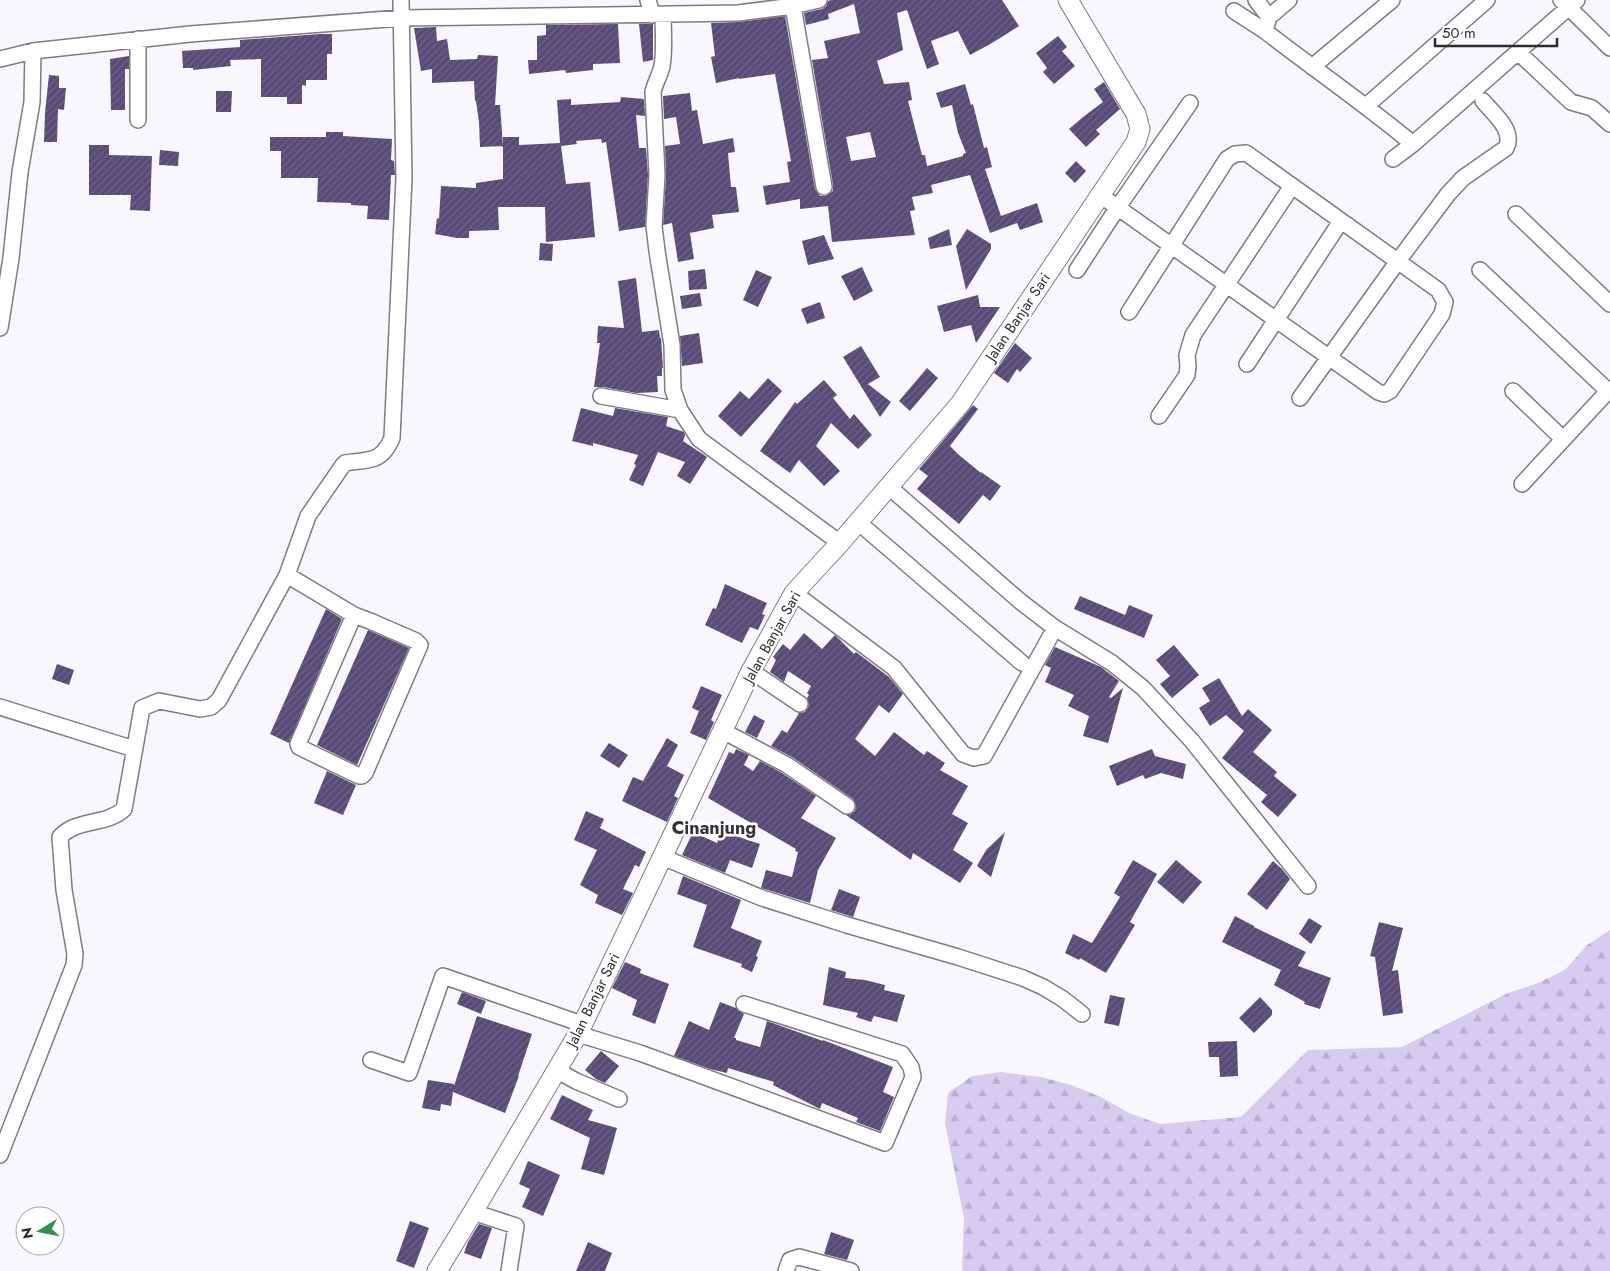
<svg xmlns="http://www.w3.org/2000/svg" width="1610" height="1271" viewBox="0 0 1610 1271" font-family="Jost,sans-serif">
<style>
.forest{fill:url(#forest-firs)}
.building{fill:url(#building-hatch);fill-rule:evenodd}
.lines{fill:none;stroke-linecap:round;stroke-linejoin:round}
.minor-casing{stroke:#7e7b84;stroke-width:18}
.tertiary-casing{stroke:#7e7b84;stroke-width:21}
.minor{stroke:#fff;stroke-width:15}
.tertiary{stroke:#fff;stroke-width:19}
.labels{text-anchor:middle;stroke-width:5;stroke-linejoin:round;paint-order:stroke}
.street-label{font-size:15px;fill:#2c2b2e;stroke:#fff}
.quarter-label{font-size:18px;font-weight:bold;fill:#35333a;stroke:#fff}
</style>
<defs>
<pattern id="forest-firs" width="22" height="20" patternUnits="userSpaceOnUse" patternTransform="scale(1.25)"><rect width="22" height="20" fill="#d6ccf2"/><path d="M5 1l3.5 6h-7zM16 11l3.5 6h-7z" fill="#b8afd0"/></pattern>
<pattern id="building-hatch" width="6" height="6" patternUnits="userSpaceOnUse" patternTransform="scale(1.25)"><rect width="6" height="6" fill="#594b77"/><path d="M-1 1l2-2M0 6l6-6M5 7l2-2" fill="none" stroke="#6e6286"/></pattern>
</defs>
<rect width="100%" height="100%" fill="#f9f7fe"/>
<path class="forest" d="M1610,930V1271H962L964,1219L945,1123L948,1093L972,1076L1001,1072L1041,1077L1071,1085L1101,1097L1129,1113L1160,1124L1241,1117L1308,1050L1402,1047L1508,993L1538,983L1565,970L1587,945Z"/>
<path class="building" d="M831,0H1002L1019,26L992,43L970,55L958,31L931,41L939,64L927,69L907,10L897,13L903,50L877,61L884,84L909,82L912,100L908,101L922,155H925L927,166L963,156V154L966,153L958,133L952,105L941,108L936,93L965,84L971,105L973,104L984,148L987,147L992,167L985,169L1001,216L1037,203L1043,222L1020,230L1017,223L990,233L970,175L931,185L933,193L912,197L915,210L910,211L915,235L832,242L828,206L800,209V199L766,205L763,186L790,182L787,162L791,161L775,74L739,79V78L716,83L711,57L715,56L711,23L739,22L785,16L815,189L820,196H826L833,191V185L812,60L828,58L824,41L860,33L854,4L828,14L829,19L806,25L804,13L822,9L826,6L828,1ZM870,132L876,157L851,161L846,137Z
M618,24L620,63L593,64V70L566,73L565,70L529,74L528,60H537V36L546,35V25Z
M639,24H653V60L643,62Z
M436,27L437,41L447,39L450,60L477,59L478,55L498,56L495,105H500L503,146L480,147L479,122L476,101H475L474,81L432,83V69L421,71L414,28Z
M320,34H332V54H327V80H306V86L302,85V104H287V97H261V59L230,60L231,66L193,70V68H183L182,51L240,47V40Z
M1058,36L1067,47L1062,51L1075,66L1054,84L1043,72L1047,68L1036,53Z
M129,56V69H125V110H111L110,59Z
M49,75L59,76V88H66L64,110L58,109L57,142H44L45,113Z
M1104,82L1120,109L1096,130L1100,134L1086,147L1069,129L1083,117L1103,102L1094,89Z
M216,91H232L231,112H216Z
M690,93L692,111L697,110L703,144L733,138L735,152L728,153L731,187H736L739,212L712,215L714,228L690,233L694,259L678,262L672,223L663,225L666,176L665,146L680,144L676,117L664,119L663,96Z
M621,97L644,99L645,116L636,115L639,148H646L648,175L645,227L619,231L606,142L602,143L601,139L576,141L577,144L561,146L566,184L590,182L595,237L546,242L545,207H498L499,230L469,231V238H457L435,234L437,218L439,219L441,186L476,188V183L503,179V137H519V145L560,143L557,100L571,99V105L620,102Z
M326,132H343V136L392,139L391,160L394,161L395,175H391L389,220L367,219L368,206L351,205V203L317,202L318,178H281V151H270V137H326Z
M89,145H109V155L152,156L150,211L130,210L131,195H89Z
M160,150L179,152L178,166L159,165Z
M1076,161L1086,171L1075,183L1065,173Z
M949,229L952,245L930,249L928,238Z
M967,229L991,244V249L966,290L956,246Z
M824,235L834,259L808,265L802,241Z
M540,243L553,244L552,261L539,260Z
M862,267L873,291L854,301L841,276Z
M705,269L707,289L689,290L688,271Z
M756,270L772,277L758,307L743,300Z
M636,278L642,332L659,330L660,338H661L663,368H662V376H657L658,392L636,393L603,387H594L600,343H597L598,326L624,328L618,281Z
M700,293L702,306L682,309L680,296Z
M978,295L980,307H1000L976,343L971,325L944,332L937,306Z
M820,302L825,318L807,324L801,309Z
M699,333L703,363L682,366L680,336Z
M1015,343L1032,358L1020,372L1017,369L1008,383L994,373Z
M861,346L880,377L868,384L891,402L880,417L843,357Z
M927,368L938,378L910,411L899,401Z
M768,378L782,391L741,437L718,416L740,391L749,399Z
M824,380L837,395L833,398L850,419L854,414L872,435L858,449L831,423L816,446L840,471L824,486L799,460L790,473L760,451L795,402L797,404Z
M973,405L978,409L950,446L959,455L981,473V472L1001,486L990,501L983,495L959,524L917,489L928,476L919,469Z
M581,408L613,416L615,408L668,417L666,426L684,432L685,435L683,441L707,457L690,484L677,476L685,462L658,452L643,486L629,480L636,465L634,464L638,455L593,443V446L572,441Z
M725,584L767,603L762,614L765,615L758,630L750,627L742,643L705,625L713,608L716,609Z
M1080,596L1125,615L1129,605L1153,615L1144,638L1074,609Z
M326,609L342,619L289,743L270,734Z
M368,630L409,648L357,765L317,745Z
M804,633L822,649L835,635L854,654L856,652L889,677L903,694L889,713L879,705L855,739L875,756L894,732L924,755L927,751L945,763L940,770L968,786L952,814L968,823L953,850L973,863L960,883L913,853L911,860L846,815L851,814L855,811L856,806L853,799L792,757L771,746L782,730L787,733L799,713L805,712L809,705L807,698L809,695L807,693L811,686L788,671L784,682L770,672L776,660L773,657L783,644L790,650Z
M1174,645L1199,675L1172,698L1160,684L1170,676L1156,660Z
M1055,647L1101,667L1119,681L1109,697L1111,698L1123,688L1108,743L1083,736L1089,716L1068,706L1074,695L1045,682L1051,668L1045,665Z
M57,664L74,670L69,685L52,679Z
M1219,678L1242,716L1248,709L1272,730L1253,752L1277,772L1274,776L1297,795L1278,817L1261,802L1267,795L1222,758L1244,731L1226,715L1210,726L1199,708L1210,701L1202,688Z
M701,686L722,695L711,720L714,722L706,740L690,733L699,711L692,708Z
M754,715L765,721L757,738L745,732Z
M667,738L678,745L667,766L684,775L674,796L678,798L667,822L622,801L633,777L643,781Z
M609,743L628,755L619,768L600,756Z
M736,749L749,755L744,765L753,771L760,761L782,773L816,796L801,818L836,838L818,870L810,903L761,888L766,870L792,877L798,852L795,851L796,849L708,798L729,752L734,754Z
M1152,749L1155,756L1186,764L1183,779L1161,773L1145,779L1143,775L1117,786L1109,766Z
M327,771L356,785L343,815L314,803Z
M586,811L604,819L600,828L646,852L639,867L635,865L623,889L633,893L622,915L595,903L598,895L580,885L597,850L574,840Z
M721,831L760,844L752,868L730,860L725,873L682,855L693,832L717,843Z
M1005,832L991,877L977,866L986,850Z
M1133,860L1157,874L1130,922L1135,925L1106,973L1080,958L1079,960L1065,953L1073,934L1092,943L1120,897L1114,893Z
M1176,860L1202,882L1183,904L1157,882Z
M1273,861L1282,869L1290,879L1267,910L1247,894Z
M683,876L741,900L731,928L762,941L756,956L758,957L752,972L741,967L742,964L693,947L707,905L677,894Z
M839,889L860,897L853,917L831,910Z
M1235,916L1254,926V927L1306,952L1298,966L1331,978L1320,1009L1304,1004L1305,1002L1274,985L1281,970L1222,942Z
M1309,918L1322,926L1311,944L1299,934Z
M1379,922L1403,928L1392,971L1398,970L1403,1013L1383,1016L1375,957L1370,956Z
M625,962L641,969L640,973L669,984L655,1024L632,1015L637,1000L612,988Z
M829,967L846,972L845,978L865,980L885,985L884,990L905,995L897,1022L874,1016L871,1022L856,1017L858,1013L823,1005Z
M462,992L486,1001L481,1014L457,1004Z
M1110,995L1125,998L1119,1026L1104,1023Z
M1260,997L1272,1010V1015L1254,1033L1239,1018Z
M720,1002L736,1008L744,1014L734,1038H736V1040L760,1047L767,1021L823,1041V1040L893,1067L883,1092L894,1097L880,1131L856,1122L858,1118L822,1103L820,1109L773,1085L774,1082L728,1068L727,1073L710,1069L674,1056L689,1021L709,1030Z
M477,1016L532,1034L518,1076H519L505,1113L453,1092L451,1106L441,1104L440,1111L422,1108L428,1080L454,1084V1086Z
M1237,1041L1238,1076L1220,1077L1219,1057H1209L1208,1042Z
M601,1051L619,1066L605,1083L596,1079L585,1070Z
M562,1095L593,1110L588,1120L617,1128L604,1175L581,1169L590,1138L550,1119Z
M528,1161L560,1175L543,1216L522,1207L530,1189L519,1184Z
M410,1221L429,1228L414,1268L396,1261Z
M479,1224L492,1228L481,1259L464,1253L468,1242Z
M831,1232L854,1240L847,1260L824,1254Z
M588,1242L612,1253L605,1271H576Z"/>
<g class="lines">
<defs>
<path id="minor" d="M648,0L652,15
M1256,0L1269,17L1265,31C1314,69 1365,104 1413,144L1577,0
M1561,0L1610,48
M793,6L824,187
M1234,11L1265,31
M663,15C663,31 665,49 662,66C660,75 655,83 653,92L657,175L654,226L657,251L672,345L673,390L680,410L699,439L840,543
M1269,17L1289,0
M1518,52L1571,102L1592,108L1610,124
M0,59L33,51L190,34L401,18L738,13L793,6L819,0
M1312,67L1392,0
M1366,106L1487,0
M138,120V39
M1393,159L1413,144
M1100,195C1193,261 1285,326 1378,392L1384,394L1390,391L1442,314L1445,302L1438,290L1246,153L1235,154L1227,159L1129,312
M1516,214L1610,304
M1077,270L1118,207L1190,103
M1480,270L1608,391
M0,328L11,258L20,172L32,102L33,51
M1247,364L1341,221
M1513,391L1563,439
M601,396L680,410
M1300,398L1398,261L1448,194L1463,178L1506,148C1515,131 1494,114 1483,101
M1159,416L1187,375L1188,366L1187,355L1193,335L1292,186
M1522,484L1610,389
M888,486L1021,602L1055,628L1112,663L1143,688L1192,741L1308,886
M858,522L1022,663
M287,575L308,516L343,465L345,463C368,459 381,464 392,438L404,178L401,0
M794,593L894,668L963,754L974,758L984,756L1055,628
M751,671L800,704
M0,707L134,749
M723,731L787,765L847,806
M662,857L762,898L847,925L958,957L1023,978L1043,987L1063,999L1082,1014
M578,1034L640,1053L885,1143L913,1077L911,1067L902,1054L744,1004
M371,1060L409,1073L443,976L582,1024
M556,1070L576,1081L619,1099
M0,1155L74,965L75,954L64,890L60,837C77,818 106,826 124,809L142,708L159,701L200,709L211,707L219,700L287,575L354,615L370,621L416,641L420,645L365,773L362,776H359L299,747L298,744L354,615
M473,1212L516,1226L509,1271
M786,1271L790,1260L799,1257L851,1271"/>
<path id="tertiary" d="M437,1271L473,1212L578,1034L751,671L794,593L840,543L960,404L1136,142L1140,129L1136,114L1068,0"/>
</defs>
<use href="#minor" class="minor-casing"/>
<use href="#tertiary" class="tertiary-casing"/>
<use href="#minor" class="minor"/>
<use href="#tertiary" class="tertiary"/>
</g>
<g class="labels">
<g class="street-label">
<text transform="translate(1018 317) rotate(-56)" y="5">Jalan Banjar Sari</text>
<text transform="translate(772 637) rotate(-61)" y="5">Jalan Banjar Sari</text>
<text transform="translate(593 1000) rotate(-64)" y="5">Jalan Banjar Sari</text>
</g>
<g class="quarter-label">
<text x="714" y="834">Cinanjung</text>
</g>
</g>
<g transform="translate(40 1231) rotate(260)"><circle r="24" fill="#ffffff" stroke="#abaaab"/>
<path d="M0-4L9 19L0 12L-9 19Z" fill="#309348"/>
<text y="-8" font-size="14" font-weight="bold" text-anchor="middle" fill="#2c2b2e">N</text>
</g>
<path d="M1435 38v8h122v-8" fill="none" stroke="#2c2b2e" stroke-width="2.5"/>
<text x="1442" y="38" font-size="15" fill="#2c2b2e" stroke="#ffffff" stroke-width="4" paint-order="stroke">50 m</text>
</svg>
